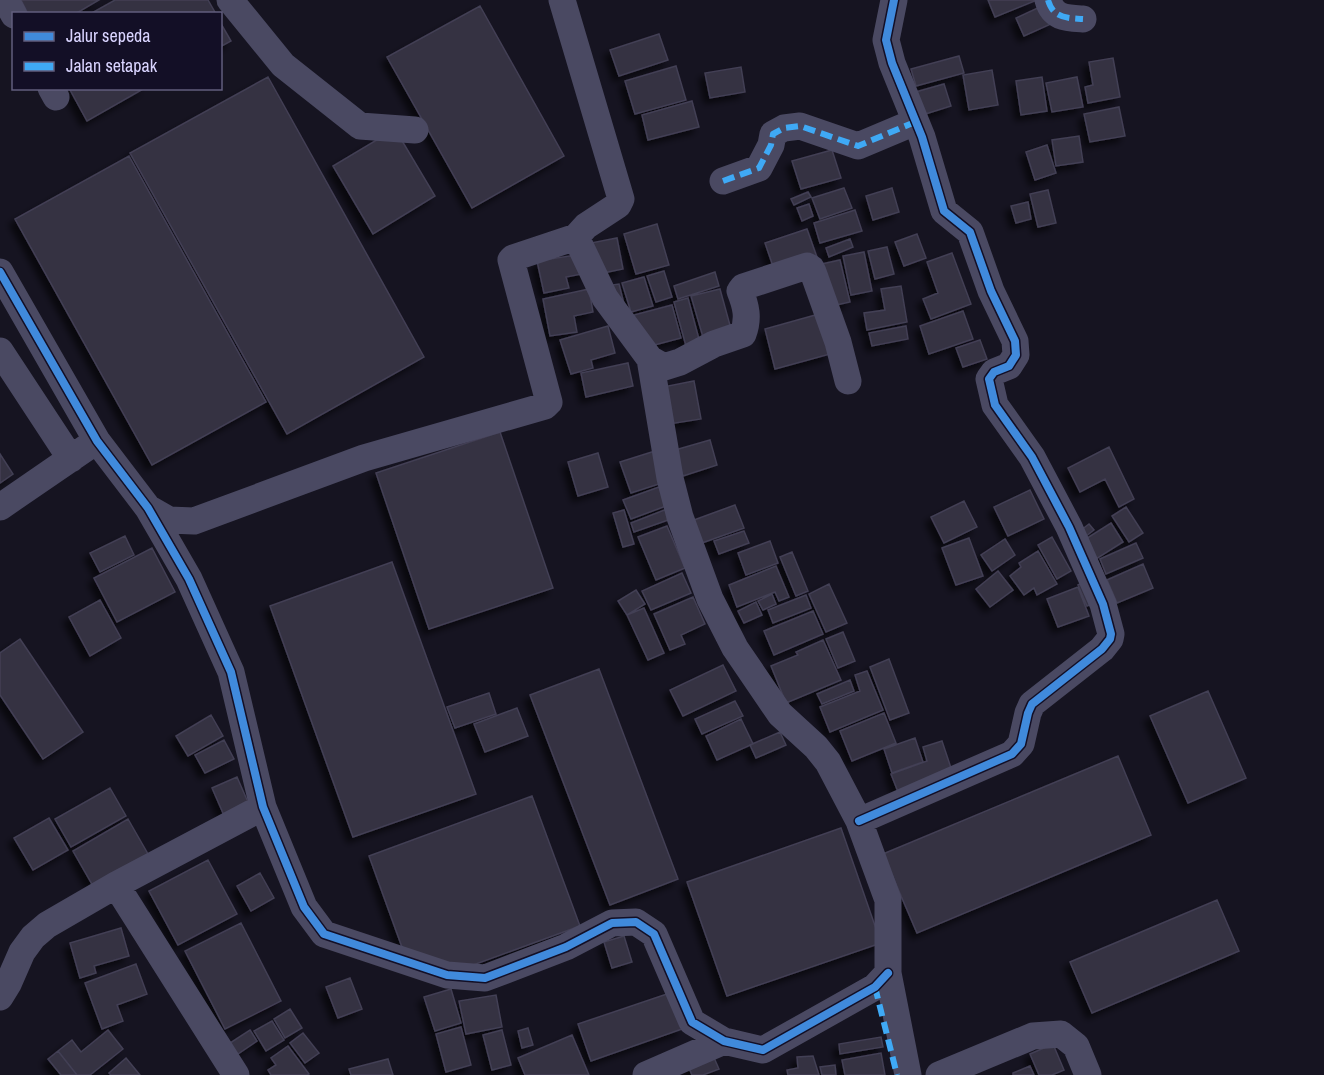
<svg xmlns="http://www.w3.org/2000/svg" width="1324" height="1075" viewBox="0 0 1324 1075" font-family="'Archivo Narrow',sans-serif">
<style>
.building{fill:#343243;stroke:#433f54;stroke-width:1.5;filter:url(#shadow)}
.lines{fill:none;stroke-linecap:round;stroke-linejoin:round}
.minor{stroke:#4a4962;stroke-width:27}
.quiet{stroke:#3fa9f5;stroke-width:6;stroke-dasharray:12 6;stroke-linecap:butt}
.cycleway-casing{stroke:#130f26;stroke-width:11}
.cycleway{stroke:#408adc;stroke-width:8}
</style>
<defs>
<filter id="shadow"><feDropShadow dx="-5.5" dy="5.5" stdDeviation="3" flood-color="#0009"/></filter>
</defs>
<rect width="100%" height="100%" fill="#161421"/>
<path class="building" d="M21,0H99L75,14H28Z
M115,0H208L216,14H90Z
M988,0H1037L995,17Z
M480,6L564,156L472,208L387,57Z
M1042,6L1051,24L1024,36L1016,18Z
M220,22L231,41L220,47Z
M659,34L668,60L619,76L610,50Z
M959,56L964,73L916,86L911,69Z
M1113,58L1120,97L1088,103L1085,87L1093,85L1089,62Z
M676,66L686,100L635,114L625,81Z
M741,67L745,92L710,98L705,73Z
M992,70L998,105L969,110L963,75Z
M268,77L424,357L287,434L130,153Z
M1042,77L1047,111L1021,115L1016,81Z
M1077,77L1083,107L1052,112L1046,83Z
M944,84L951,106L919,116L912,93Z
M69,88H145L87,121Z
M692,101L699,127L648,140L642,115Z
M1119,107L1125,136L1090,142L1084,114Z
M395,129L435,196L373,234L333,166Z
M1079,136L1083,162L1056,166L1052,140Z
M1047,145L1056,173L1035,180L1026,152Z
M832,150L841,178L801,189L792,161Z
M129,156L266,402L152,465L15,219Z
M844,188L852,208L820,219L812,198Z
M892,188L899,212L873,220L866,196Z
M1048,190L1056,223L1038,227L1030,194Z
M808,192L811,197L794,205L791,199Z
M1028,202L1031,219L1016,223L1011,206Z
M809,204L813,216L802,221L797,208Z
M855,210L862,231L820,243L814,223Z
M657,224L669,265L636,274L624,234Z
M807,229L818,260L776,275L765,243Z
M917,234L926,258L904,266L895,242Z
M617,238L623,269L598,274L591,243Z
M850,239L853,247L829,257L826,248Z
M887,247L894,274L875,279L868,251Z
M864,252L872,291L851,295L843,256Z
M952,253L971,304L931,319L923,299L938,293L927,262Z
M582,254L587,273L566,277L569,288L544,293L537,261Z
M840,260L850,302L827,307L817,265Z
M664,271L672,297L656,302L647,276Z
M715,272L719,286L678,299L674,286Z
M644,277L653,306L631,312L622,283Z
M619,284L626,312L612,285Z
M901,286L907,322L867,330L864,313L885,310L881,289Z
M589,289L593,312L574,316L577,332L550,336L543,299Z
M720,289L731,329L703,337L691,296Z
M688,298L700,343L686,346L674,302Z
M672,305L681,338L643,348L634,315Z
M963,311L973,339L929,354L920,326Z
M819,314L830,354L775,369L765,329Z
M608,326L615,353L591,360L593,368L571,374L560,340Z
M906,326L908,339L872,346L869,333Z
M980,340L987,359L963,367L956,348Z
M628,363L633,386L586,397L581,373Z
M694,381L701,419L669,424L663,387Z
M500,432L553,588L429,629L376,473Z
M710,440L717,465L683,476L675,450Z
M1109,447L1134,499L1119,507L1105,479L1080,492L1068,468Z
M655,451L665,482L631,493L620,462Z
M598,453L608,487L578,496L568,462Z
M0,454L13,474L0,483Z
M659,487L666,506L631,519L623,500Z
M1030,490L1044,519L1008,536L994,507Z
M964,501L977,527L944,543L931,517Z
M735,505L744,528L702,543L694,520Z
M1126,507L1143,533L1129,542L1112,516Z
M667,509L671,519L634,532L631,523Z
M624,510L634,544L623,547L613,513Z
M1111,523L1123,542L1096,559L1084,540Z
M1089,524L1094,530L1081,540L1076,534Z
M667,526L685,568L656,580L638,537Z
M744,531L749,543L719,554L714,541Z
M125,536L134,555L100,572L90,553Z
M1052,537L1071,571L1057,579L1038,545Z
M969,538L983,576L956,585L942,548Z
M1005,539L1015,555L992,571L981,555Z
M770,541L778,563L746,575L738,553Z
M1136,543L1143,558L1106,574L1100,559Z
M152,548L175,592L117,622L94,578Z
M1038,551L1057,584L1037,595L1034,588L1024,595L1010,576L1021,567L1019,563Z
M792,552L808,591L796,596L780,557Z
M392,562L476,794L353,837L270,606Z
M1143,564L1153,588L1117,603L1107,580Z
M776,566L789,597L779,601L775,592L737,607L729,585Z
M998,571L1013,590L990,607L976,589Z
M682,573L691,593L651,610L642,591Z
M1087,581L1096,602L1087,606L1078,585Z
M829,584L847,623L826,632L809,594Z
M1078,587L1089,616L1058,627L1047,599Z
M636,590L645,604L627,615L618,601Z
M772,594L776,604L763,610L758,601Z
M806,595L811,608L773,623L768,610Z
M693,597L705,624L681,635L685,644L670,650L654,614Z
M100,600L121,638L90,656L69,617Z
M756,602L762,615L744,623L738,611Z
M644,608L664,653L648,660L627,615Z
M813,611L823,634L774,655L764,631Z
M843,632L855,661L838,668L826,639Z
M20,639L83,732L43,759L0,695V653Z
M823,640L841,680L786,703L771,666L798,655L796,652Z
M889,659L909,713L890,720L870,667Z
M723,665L736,691L683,716L670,690Z
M599,669L678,879L610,905L530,695Z
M867,671L883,710L830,732L820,707L860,691L855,675Z
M850,680L854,691L822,704L817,694Z
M1208,691L1246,778L1188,803L1150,716Z
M489,693L496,714L455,728L447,707Z
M735,701L743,716L702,734L695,719Z
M517,708L528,736L485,752L474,724Z
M884,713L896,743L852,761L840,731Z
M211,715L223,736L188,756L176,736Z
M741,719L753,744L717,760L706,736Z
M780,732L786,745L756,758L750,745Z
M915,738L923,762L892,773L884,749Z
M224,740L234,759L205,773L195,755Z
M942,741L954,777L900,797L891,774L927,761L923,747Z
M1118,756L1151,835L917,933L883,854Z
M237,777L251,809L226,820L212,788Z
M110,788L126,816L71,847L55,819Z
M532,796L580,926L454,972L407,961L369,856Z
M49,818L68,850L33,870L14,838Z
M128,819L148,854L93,886L73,851Z
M841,828L881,943L727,996L687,882Z
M208,860L237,914L178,945L149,891Z
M260,873L274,898L251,911L237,886Z
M1217,900L1239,951L1092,1013L1070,962Z
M241,923L281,1001L225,1029L185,951Z
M121,928L129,956L94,966L96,973L80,978L70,943Z
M624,936L632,962L612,968L604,942Z
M136,964L147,994L117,1005L123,1021L102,1029L85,983Z
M350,978L362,1009L338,1018L326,987Z
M451,989L461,1023L435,1031L424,997Z
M670,993L682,1029L591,1061L578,1024Z
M496,995L502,1027L466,1034L459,1001Z
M290,1009L302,1028L285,1038L274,1019Z
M272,1021L284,1040L266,1051L254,1031Z
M461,1027L471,1065L446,1072L436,1034Z
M528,1028L533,1045L522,1048L518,1031Z
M108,1030L123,1049L90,1075H77L58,1051L72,1040L81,1052Z
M250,1030L257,1041L235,1056L227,1045Z
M502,1030L511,1065L492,1070L483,1035Z
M303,1033L319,1053L305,1063L290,1043Z
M572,1035L589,1075H525L518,1058Z
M881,1037L883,1047L840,1054L839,1044Z
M1053,1044L1064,1070L1052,1075H1039L1030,1054Z
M288,1046L309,1074L307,1075H271L268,1070L276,1065L271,1058Z
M58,1051L77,1075H61L48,1059Z
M711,1051L719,1069L703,1075H692L686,1061Z
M881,1053L885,1075H845L842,1060Z
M813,1056L819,1075H788L787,1070L798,1068L797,1057Z
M126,1058L140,1075H111L109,1073Z
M388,1059L393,1075H351L349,1069Z
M835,1065L836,1075H822L820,1067Z
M1030,1066L1034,1075H1013V1073Z"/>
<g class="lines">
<path class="minor" d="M6,0L14,15
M230,0L283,65L360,126L415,130
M562,0L621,199L618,205L586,226L576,237L605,298L650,359L664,367L680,362L714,344L743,334C749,318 746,306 740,291L743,287L807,266L811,268L813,272L838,342L848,381
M1048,0C1053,18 1066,18 1083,19
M51,88L56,97
M723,181L759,168L771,145L773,134L784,128L800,126L858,146L915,122
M0,272L97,441L148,508L189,579L231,672L263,807L304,907L324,934L447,975L485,978L566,947L612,923L636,922L654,934L692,1022L724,1041L763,1050L875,987L888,973
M0,351L71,459
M650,359L670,478L680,517L710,599L735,648L780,714L816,747L828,762L859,821L888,900V973L908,1075
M0,507L86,448
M148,508L169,520L194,521L364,458L545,406L549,402L511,260L513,258L576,237
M859,821L1012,754L1021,744L1028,713L1032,704L1102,649L1110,639L1111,634L1103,604L1069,527L1032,457L995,405L989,379L994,372L1009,366L1016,355L1015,341L991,291L970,232L944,211L922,137L892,63L886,40L894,0
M116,885L236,1075
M0,997L8,984L22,952L33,937L47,925L116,885L263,807
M646,1075L724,1041
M939,1075L1033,1036L1061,1034L1076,1046L1088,1075"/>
<path class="quiet" d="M1048,0C1053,18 1066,18 1083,19
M723,181L759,168L771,145L773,134L784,128L800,126L858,146L915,122
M875,987L897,1075"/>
<defs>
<path id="cycleway" d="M0,272L97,441L148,508L189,579L231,672L263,807L304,907L324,934L447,975L485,978L566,947L612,923L636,922L654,934L692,1022L724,1041L763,1050L875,987L888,973
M859,821L1012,754L1021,744L1028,713L1032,704L1102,649L1110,639L1111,634L1103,604L1069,527L1032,457L995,405L989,379L994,372L1009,366L1016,355L1015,341L991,291L970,232L944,211L922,137L892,63L886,40L894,0"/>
</defs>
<use href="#cycleway" class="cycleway-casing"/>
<use href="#cycleway" class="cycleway"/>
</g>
<rect x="12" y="12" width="210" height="78" fill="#130f26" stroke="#625e7d" stroke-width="1.5"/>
<rect x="24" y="32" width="30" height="9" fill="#408adc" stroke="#625e7d" stroke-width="1.5"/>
<text x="66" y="42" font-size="18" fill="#d9d4ff">Jalur sepeda</text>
<rect x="24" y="62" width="30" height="9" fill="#3fa9f5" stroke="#625e7d" stroke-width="1.5"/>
<text x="66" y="72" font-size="18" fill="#d9d4ff">Jalan setapak</text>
</svg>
